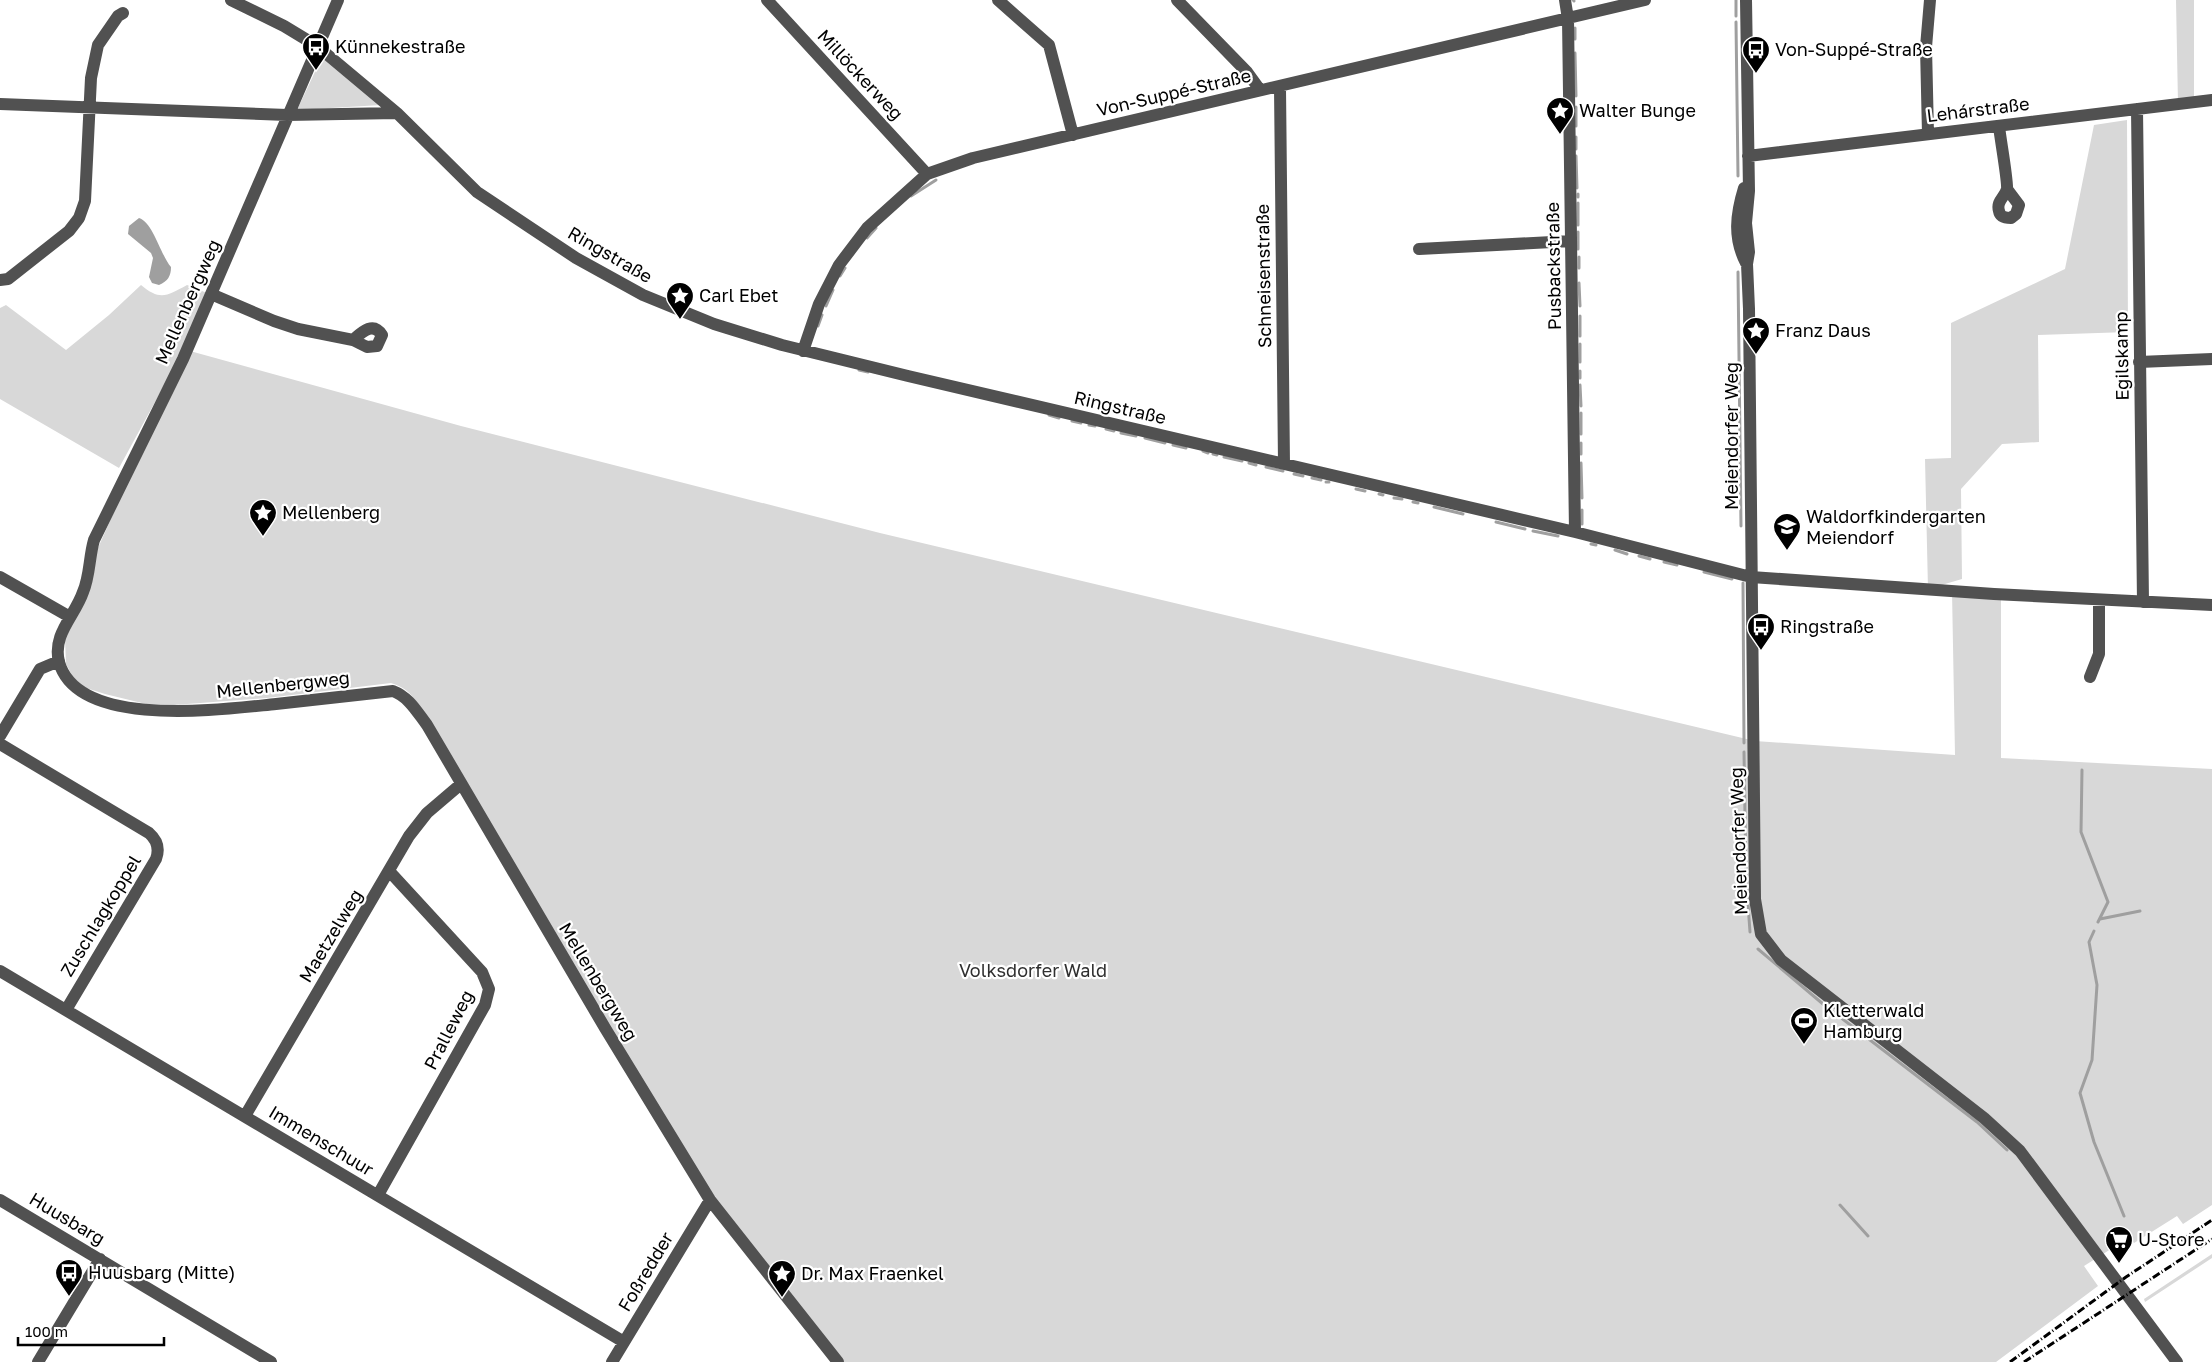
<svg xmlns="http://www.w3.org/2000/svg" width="2212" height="1362" viewBox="0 0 2212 1362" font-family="'Golos Text',sans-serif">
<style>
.green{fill:#d8d8d8}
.water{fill:#9f9f9f}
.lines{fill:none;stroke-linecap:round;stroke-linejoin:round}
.stream{stroke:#9f9f9f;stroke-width:3}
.minor{stroke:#515151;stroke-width:12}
.rail{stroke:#000;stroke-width:3;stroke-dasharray:8 2.5 1 2.5;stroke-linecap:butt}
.labels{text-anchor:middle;stroke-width:4.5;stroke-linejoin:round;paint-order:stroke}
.poi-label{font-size:18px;fill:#000;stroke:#fff;text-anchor:start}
.street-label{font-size:18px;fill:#000;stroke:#fff}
.park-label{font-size:18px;fill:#2f2f2f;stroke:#fff}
</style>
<rect width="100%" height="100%" fill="#fff"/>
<path class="green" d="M2176,0H2194V103L2178,104Z
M322,57L381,105L297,110Z
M2127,120L2128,332L2038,335L2039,442L2002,444L1961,489L1962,579L1928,589L1925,459L1951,458V323L2065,269L2094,125Z
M141,285C160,301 167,296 187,285L207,293L186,345L119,468L0,399V308L6,305L66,350L109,315Z
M190,351L461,426L880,533L1755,741L1955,755L1952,591L2001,594V758L2212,769V1205L2183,1224L2177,1216L2134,1243L2130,1237L2084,1266L2098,1286L1996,1362H844L710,1194L429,722C418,704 412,689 391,683L267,698L174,705L146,704L105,694L83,687L73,677L66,664L65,639L93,559L148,436Z
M2212,1254V1258L2145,1302L2144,1299Z"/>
<path class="water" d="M139,218C153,222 161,256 171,267C171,276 168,281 159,285L152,283L149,277L153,258L151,253L128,234L129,226Z"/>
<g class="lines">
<path class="stream" d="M1573,0L1574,1
M1736,0V16
M1736,22L1738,176
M1575,28V39
M1575,53L1576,96
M1576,107V126
M1576,149V137
M1576,156L1577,188
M1578,194V197
M911,196L936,180
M1578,203V225
M1578,232V249
M867,238L876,228
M1579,257V268
M1738,272L1741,526
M840,276L845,268
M1579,283L1580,306
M826,306L833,290
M818,326L822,315
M1580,336V316
M1580,344V362
M859,370L868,372
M1580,371V378
M1580,385L1581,406
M1581,413V434
M1049,415L1059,418
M1072,421L1081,423
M1089,425L1095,426
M1106,429L1114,431
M1121,433L1136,436
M1145,438L1165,443
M1581,443V454
M1173,445L1186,448
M1203,451L1208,453
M1213,454L1217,455
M1224,457L1242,461
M1249,463L1256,465
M1581,463L1582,498
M1266,467L1283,471
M1294,474L1303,476
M1312,478L1321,480
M1326,482H1329
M1356,489L1365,491
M1379,494L1383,495
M1394,498L1402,499
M1413,502L1418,503
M1434,507L1463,514
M1496,522L1525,529
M1582,524V510
M1533,531L1558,536
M1591,544L1596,545
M1615,550L1627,554
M1639,556L1650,559
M1664,562L1677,565
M1704,572L1732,579
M1743,583L1744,743
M1744,752L1746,876L1750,932
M2082,770L2081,832L2108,902L2098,922
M2100,919L2140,911
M2094,931L2089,942L2097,985L2092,1060L2080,1093L2094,1142L2124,1216
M1758,949L1823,1004L1977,1122L2007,1150
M1840,1205L1868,1236"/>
<path class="minor" d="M231,0L284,26L317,46L397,113L477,192L576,258L643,295L714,324L782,345L908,376L1575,532L1751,577L1994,594L2212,605
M338,0L183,359L94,540C89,557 90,576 83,592C75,616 52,634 59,662C78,730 224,709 276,704C315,700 354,695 393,691C409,697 417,712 427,725L605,1028L710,1200L838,1362
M767,0L927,174
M998,0L1049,45L1073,135
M1177,0L1247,72L1260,90
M1565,0L1568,19L1575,532
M1746,0L1749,191L1746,223L1749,252L1747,264L1749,309L1755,899L1761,934L1781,960L1984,1118L2020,1151L2177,1362
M1280,88L1284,464
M0,104L287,115L397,113
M2137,109L2143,602
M1999,126C2000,137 2008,181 2007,189C2005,197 1996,201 1999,211C2000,217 2005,218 2011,218L2016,214L2019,205L2007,189
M1928,134L1926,47L1930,0
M1748,156L2212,100
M1744,188C1736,214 1733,238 1746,263
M1419,249L1571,241
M0,280L8,279L69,231L79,218L85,201L91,78L98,45L118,16L123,13
M211,294L274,321L298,329L353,340L367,347L377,346L382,335C373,321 362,332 353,340
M803,351L819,304L839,265L867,228L927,174L973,158L1645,0
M2139,362L2212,359
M0,577L70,617
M2090,677L2099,654V600
M0,736L40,669L59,661
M0,744L149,833C157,840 160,848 156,859L66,1010
M0,971L624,1342
M245,1116L409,836L427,813L461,784
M378,1195L485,1005L489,989L482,972L390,872
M0,1200L271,1362
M38,1362L100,1259
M612,1362L710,1200"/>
<path class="rail" d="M2010,1362L2126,1277L2212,1220
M2024,1362L2212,1239"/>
</g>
<defs>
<symbol id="bus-pin" viewBox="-11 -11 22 30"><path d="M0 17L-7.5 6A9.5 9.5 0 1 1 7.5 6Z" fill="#000" stroke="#fff"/><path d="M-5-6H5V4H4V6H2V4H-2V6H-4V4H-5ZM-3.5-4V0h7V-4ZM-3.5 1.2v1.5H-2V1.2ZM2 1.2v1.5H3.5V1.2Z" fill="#fff"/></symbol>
<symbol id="sight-pin" viewBox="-11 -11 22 30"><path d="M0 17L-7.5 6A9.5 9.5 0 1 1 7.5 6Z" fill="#000" stroke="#fff"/><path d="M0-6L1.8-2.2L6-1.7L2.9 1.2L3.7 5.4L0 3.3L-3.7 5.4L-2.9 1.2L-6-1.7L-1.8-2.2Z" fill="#fff"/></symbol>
<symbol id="school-pin" viewBox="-11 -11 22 30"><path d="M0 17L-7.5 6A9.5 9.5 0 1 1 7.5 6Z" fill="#000" stroke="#fff"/><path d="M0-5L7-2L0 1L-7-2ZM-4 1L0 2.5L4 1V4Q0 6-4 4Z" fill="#fff"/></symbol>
<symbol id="stadium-pin" viewBox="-11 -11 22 30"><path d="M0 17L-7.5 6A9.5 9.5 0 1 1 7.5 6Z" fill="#000" stroke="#fff"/><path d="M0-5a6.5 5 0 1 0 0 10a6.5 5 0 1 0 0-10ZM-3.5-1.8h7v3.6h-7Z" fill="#fff"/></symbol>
<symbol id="supermarket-pin" viewBox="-11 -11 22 30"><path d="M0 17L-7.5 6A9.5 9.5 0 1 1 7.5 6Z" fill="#000" stroke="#fff"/><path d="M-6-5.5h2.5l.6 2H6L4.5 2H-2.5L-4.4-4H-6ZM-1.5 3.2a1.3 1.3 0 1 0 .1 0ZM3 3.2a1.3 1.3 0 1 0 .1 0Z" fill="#fff"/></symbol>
</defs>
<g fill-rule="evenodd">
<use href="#bus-pin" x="300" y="31" width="32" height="43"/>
<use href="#bus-pin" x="1740" y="34" width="32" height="43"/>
<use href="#sight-pin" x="1544" y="95" width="32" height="43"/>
<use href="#sight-pin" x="664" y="280" width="32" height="43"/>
<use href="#sight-pin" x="1740" y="315" width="32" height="43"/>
<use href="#sight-pin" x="247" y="497" width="32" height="43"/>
<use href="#school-pin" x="1771" y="511" width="32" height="43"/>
<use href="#bus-pin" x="1745" y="611" width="32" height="43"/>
<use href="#stadium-pin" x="1788" y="1005" width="32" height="43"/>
<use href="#supermarket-pin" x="2103" y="1224" width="32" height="43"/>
<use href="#bus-pin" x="53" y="1257" width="32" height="43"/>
<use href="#sight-pin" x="766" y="1258" width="32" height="43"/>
</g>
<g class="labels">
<g class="poi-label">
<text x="335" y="53">Künnekestraße</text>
<text x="1775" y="56">Von-Suppé-Straße</text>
<text x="1579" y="117">Walter Bunge</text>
<text x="699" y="302">Carl Ebet</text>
<text x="1775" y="337">Franz Daus</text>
<text x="282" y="519">Mellenberg</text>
<text x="1806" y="523">Waldorfkindergarten<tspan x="1806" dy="21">Meiendorf</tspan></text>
<text x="1780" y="633">Ringstraße</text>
<text x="1823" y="1017">Kletterwald<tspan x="1823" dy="21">Hamburg</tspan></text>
<text x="2138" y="1246">U-Store</text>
<text x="88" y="1279">Huusbarg (Mitte)</text>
<text x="801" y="1280">Dr. Max Fraenkel</text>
</g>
<g class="street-label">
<text transform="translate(860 75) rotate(47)" y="6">Millöckerweg</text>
<text transform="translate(1174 93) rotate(-13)" y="6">Von-Suppé-Straße</text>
<text transform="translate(1978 110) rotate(-7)" y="6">Lehárstraße</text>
<text transform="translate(610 255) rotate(30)" y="6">Ringstraße</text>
<text transform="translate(1554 266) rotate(-91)" y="6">Pusbackstraße</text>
<text transform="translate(1264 276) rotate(-91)" y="6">Schneisenstraße</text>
<text transform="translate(188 302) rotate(-66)" y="6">Mellenbergweg</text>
<text transform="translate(2122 356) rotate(-91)" y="6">Egilskamp</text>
<text transform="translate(1120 408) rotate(13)" y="6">Ringstraße</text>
<text transform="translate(1732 436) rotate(-90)" y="6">Meiendorfer Weg</text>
<text transform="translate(283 685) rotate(-6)" y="6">Mellenbergweg</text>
<text transform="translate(1739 841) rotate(-92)" y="6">Meiendorfer Weg</text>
<text transform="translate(101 916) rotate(-59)" y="6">Zuschlagkoppel</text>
<text transform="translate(331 936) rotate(-59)" y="6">Maetzelweg</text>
<text transform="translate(598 982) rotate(59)" y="6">Mellenbergweg</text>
<text transform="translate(449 1030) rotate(-63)" y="6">Pralleweg</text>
<text transform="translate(321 1141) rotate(31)" y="6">Immenschuur</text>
<text transform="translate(67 1219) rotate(31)" y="6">Huusbarg</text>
<text transform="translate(646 1272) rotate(-59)" y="6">Foßredder</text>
</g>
<g class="park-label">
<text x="1033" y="977">Volksdorfer Wald</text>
</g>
</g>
<path d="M18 1337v8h146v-8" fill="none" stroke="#000000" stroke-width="2.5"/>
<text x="25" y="1337" font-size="15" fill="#000000" stroke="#ffffff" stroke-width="4" paint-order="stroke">100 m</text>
</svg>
